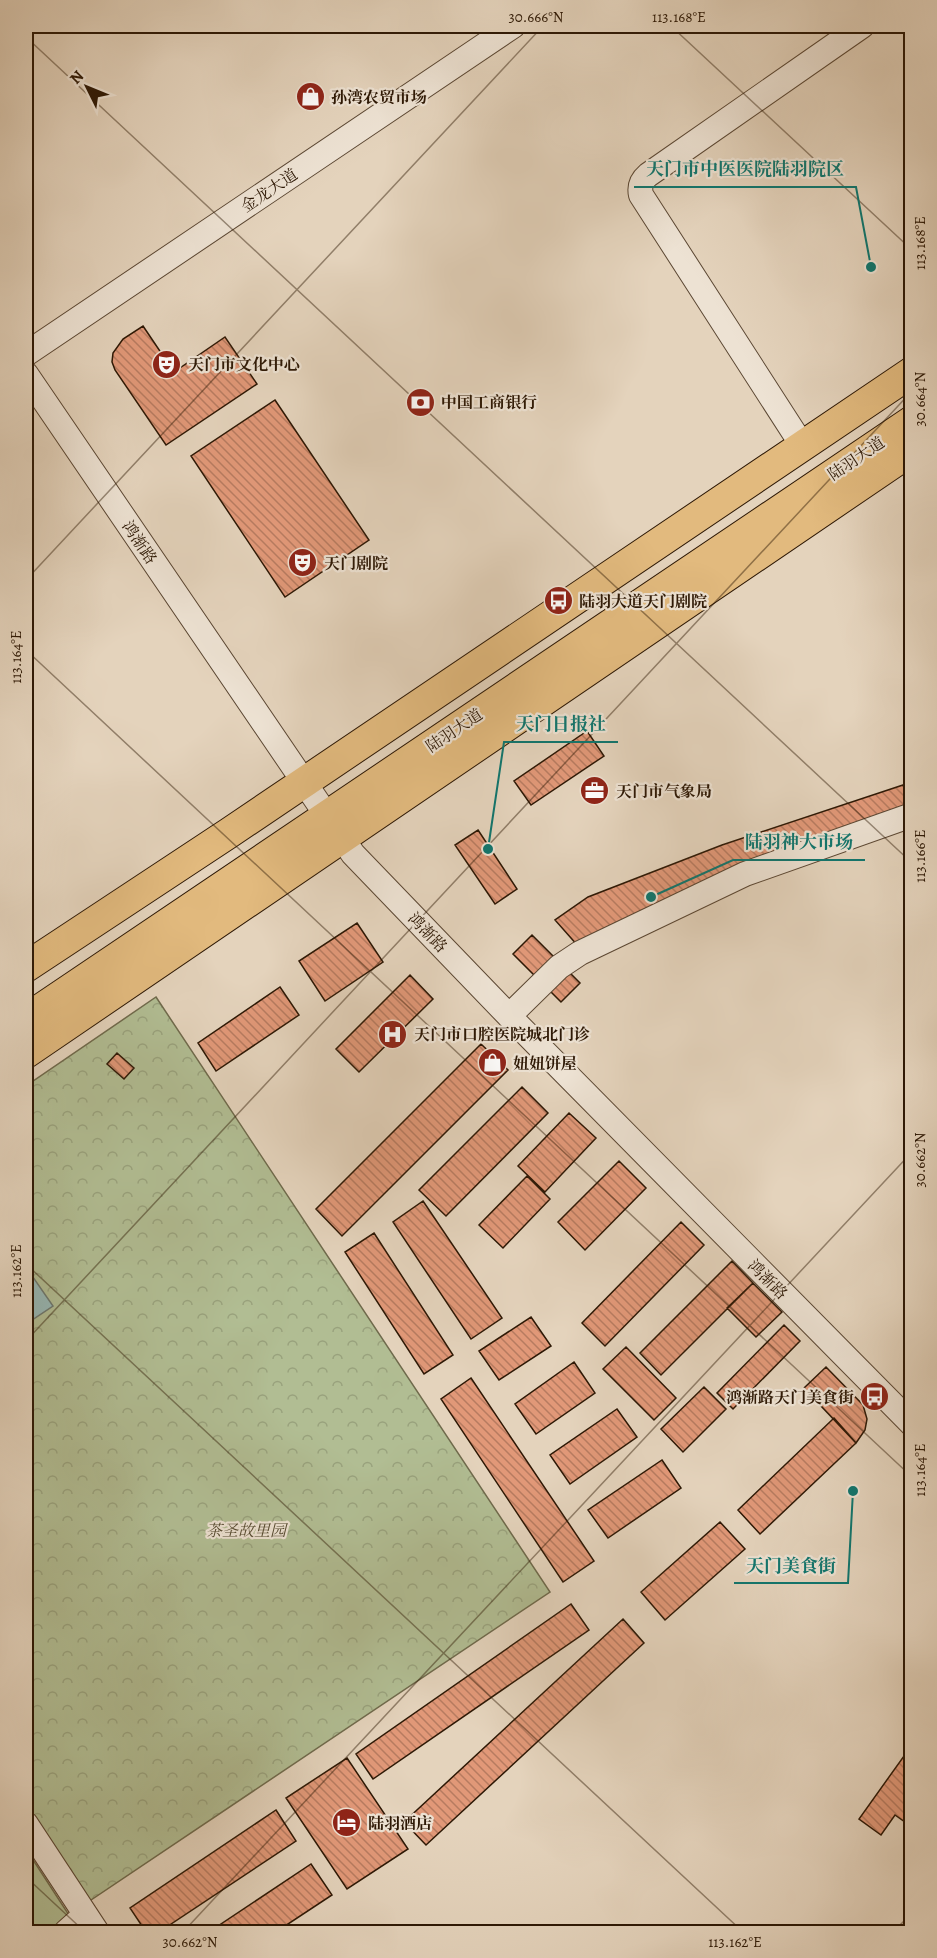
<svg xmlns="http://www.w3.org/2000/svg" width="937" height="1958" viewBox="0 0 937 1958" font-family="Alegreya,'Noto Serif SC',serif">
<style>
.park{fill:url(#park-crowns);stroke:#6f6a4c;stroke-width:1.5}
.pitch{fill:#b1bd93;stroke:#6f6a4c;stroke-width:1.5}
.water{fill:#96b7b5;stroke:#6c776f;stroke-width:1.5}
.building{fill:url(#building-back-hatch);stroke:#2d1805;stroke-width:1.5}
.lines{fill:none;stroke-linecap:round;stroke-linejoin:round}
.minor-casing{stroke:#5b4733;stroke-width:26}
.major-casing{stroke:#2d1805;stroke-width:32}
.minor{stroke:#ede2d3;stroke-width:24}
.major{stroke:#e2ba7e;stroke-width:30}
.ticks{fill:none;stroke:#2d1805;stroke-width:1.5;stroke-opacity:0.45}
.labels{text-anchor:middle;stroke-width:4.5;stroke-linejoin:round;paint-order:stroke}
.poi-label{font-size:16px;font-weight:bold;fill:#2d1805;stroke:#ede2d3;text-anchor:start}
.street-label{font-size:16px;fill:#2d1805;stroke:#ede2d3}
.park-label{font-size:16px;font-style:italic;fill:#554a30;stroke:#ede2d3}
.leader{fill:none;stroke:#0f766e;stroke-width:2}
.callout-dot{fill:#0f766e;stroke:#ede2d3;stroke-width:2}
.callout-label{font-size:18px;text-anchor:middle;font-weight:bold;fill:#0f766e;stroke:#ede2d3;stroke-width:4.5;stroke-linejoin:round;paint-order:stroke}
.neatline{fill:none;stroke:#2d1805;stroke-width:2}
.ticks-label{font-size:15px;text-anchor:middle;fill:#2d1805}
</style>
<defs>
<pattern id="park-crowns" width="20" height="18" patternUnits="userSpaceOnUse" patternTransform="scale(1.5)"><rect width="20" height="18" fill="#b1bd93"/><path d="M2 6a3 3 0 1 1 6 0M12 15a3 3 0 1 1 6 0" fill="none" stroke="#99a27d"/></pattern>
<pattern id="building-back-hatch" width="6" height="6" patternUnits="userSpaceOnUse" patternTransform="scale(1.5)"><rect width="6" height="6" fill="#e19878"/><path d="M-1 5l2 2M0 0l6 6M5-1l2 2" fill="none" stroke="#b77b60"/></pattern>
</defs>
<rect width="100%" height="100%" fill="#e4d3bc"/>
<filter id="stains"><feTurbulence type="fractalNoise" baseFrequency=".00333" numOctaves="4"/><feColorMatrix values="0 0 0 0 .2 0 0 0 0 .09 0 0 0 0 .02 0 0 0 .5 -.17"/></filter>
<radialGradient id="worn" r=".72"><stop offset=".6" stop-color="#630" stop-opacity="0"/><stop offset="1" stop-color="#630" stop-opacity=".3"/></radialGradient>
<path class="park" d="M156,997L550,1592L88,1902L26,1807V1086Z"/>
<path class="pitch" d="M26,1849L80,1932H26Z"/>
<path class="water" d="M26,1267L53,1306L26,1324Z"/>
<path class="building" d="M143,326L174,372L225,337L257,384L166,445L115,370L112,362L113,353L123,339Z
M275,400L369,540L285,597L191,456Z
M587,731L604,756L531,805L514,781Z
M903,785L911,806L579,947L555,920L588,897L722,845Z
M478,830L517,889L495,904L455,845Z
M357,923L383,962L325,1001L299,961Z
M532,935L580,983L561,1002L513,954Z
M410,975L433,999L359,1072L336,1049Z
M280,987L299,1015L216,1071L198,1043Z
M481,1044L508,1070L342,1236L316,1209Z
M117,1053L134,1068L124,1079L107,1064Z
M522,1087L548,1113L446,1216L419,1190Z
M569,1113L596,1138L545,1192L518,1166Z
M619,1161L646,1188L585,1250L558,1222Z
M527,1176L550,1199L503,1248L479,1225Z
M423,1201L502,1318L471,1339L393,1222Z
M681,1222L704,1245L605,1346L582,1323Z
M374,1233L453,1355L424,1374L345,1252Z
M732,1261L753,1283L661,1375L640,1353Z
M753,1283L782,1312L756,1337L727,1308Z
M531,1317L551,1346L499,1380L479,1351Z
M784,1325L800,1341L733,1409L717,1393Z
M626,1347L676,1398L654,1420L603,1369Z
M574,1362L595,1393L536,1434L515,1404Z
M826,1367L863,1405L867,1419L865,1430L856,1443L804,1388Z
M471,1378L594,1561L563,1582L441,1399Z
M704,1387L726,1409L683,1452L661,1429Z
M617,1409L637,1437L570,1484L550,1455Z
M834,1418L856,1443L760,1534L738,1510Z
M662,1460L681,1488L608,1538L588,1510Z
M720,1522L745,1549L665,1620L641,1592Z
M571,1604L589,1630L373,1779L356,1754Z
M623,1619L644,1643L426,1845L404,1822Z
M904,1756L912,1762V1827L895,1815L881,1835L859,1819Z
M347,1758L408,1849L347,1889L286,1798Z
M276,1810L296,1841L159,1932H146L130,1908Z
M311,1864L332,1895L276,1932H209Z"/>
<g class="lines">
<defs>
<path id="minor" d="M26,354L513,26
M26,374L353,854L509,1016L912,1424
M802,445L641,195C639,186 641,181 648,175L862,26
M509,1016L559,967L580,953L745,874L912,815
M26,1824L97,1932
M66,1932L85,1915"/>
<path id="major" d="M26,967L229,833L912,372
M26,1019L912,421
M26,1053L912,450"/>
</defs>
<use href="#minor" class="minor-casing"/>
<use href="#major" class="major-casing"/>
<use href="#minor" class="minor"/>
<use href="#major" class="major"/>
</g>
<path class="ticks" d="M671,26L912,250M26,37L912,863M26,580L543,26M26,650L912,1477M26,1264L743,1932M26,1341L912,391M26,1877L85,1932M183,1932L912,1152M893,1932L912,1913"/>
<defs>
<symbol id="shop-disc" viewBox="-11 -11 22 22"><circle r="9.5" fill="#8f2418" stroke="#ede2d3"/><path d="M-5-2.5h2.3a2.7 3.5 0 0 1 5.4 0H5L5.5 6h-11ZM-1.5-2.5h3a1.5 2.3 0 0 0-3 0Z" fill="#fff"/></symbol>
<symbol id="theatre-disc" viewBox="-11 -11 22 22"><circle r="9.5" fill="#8f2418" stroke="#ede2d3"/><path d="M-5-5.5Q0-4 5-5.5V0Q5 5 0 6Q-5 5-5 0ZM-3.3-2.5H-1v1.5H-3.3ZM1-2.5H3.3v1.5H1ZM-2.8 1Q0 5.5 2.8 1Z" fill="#fff"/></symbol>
<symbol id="bank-disc" viewBox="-11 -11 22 22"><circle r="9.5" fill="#8f2418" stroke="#ede2d3"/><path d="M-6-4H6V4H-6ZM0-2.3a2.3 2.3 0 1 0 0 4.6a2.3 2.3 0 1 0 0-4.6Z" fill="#fff"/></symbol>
<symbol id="bus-disc" viewBox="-11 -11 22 22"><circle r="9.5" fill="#8f2418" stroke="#ede2d3"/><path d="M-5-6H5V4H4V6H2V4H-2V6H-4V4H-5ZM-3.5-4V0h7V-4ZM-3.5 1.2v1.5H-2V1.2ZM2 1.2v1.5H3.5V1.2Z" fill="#fff"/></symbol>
<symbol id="office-disc" viewBox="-11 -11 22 22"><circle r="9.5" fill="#8f2418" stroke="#ede2d3"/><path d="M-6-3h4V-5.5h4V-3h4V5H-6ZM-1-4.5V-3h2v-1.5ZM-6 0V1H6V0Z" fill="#fff"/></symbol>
<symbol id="hospital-disc" viewBox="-11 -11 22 22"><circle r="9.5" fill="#8f2418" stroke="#ede2d3"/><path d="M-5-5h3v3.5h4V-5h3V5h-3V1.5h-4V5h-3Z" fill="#fff"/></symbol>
<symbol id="hotel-disc" viewBox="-11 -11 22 22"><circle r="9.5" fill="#8f2418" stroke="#ede2d3"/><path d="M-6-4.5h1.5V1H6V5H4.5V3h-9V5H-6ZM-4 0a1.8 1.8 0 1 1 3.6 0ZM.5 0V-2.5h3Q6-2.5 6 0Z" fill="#fff"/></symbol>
</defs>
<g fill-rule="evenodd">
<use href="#shop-disc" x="294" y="80" width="33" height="33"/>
<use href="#theatre-disc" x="150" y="348" width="33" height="33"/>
<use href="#bank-disc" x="404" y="386" width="33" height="33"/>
<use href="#theatre-disc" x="286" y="546" width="33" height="33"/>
<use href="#bus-disc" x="542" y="584" width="33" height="33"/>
<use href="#office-disc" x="578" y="774" width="33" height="33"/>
<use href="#hospital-disc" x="376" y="1018" width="33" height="33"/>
<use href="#shop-disc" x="476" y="1046" width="33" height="33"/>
<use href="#bus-disc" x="858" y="1380" width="33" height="33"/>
<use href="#hotel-disc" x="330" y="1806" width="33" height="33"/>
</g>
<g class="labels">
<g class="poi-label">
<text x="331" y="103">孙湾农贸市场</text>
<text x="188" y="370">天门市文化中心</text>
<text x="441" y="408">中国工商银行</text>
<text x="324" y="569">天门剧院</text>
<text x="579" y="607">陆羽大道天门剧院</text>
<text x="616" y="797">天门市气象局</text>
<text x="414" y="1040">天门市口腔医院城北门诊</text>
<text x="513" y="1069">妞妞饼屋</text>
<text x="854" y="1403" text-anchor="end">鸿渐路天门美食街</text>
<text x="368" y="1829">陆羽酒店</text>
</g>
<g class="street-label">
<text transform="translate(269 190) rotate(-34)" y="6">金龙大道</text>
<text transform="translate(856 458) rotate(-34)" y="6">陆羽大道</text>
<text transform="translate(140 542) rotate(56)" y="6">鸿渐路</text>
<text transform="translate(454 730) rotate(-34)" y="6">陆羽大道</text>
<text transform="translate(428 932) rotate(46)" y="6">鸿渐路</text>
<text transform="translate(768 1279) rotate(45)" y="6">鸿渐路</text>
</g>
<g class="park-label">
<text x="246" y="1536">茶圣故里园</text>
</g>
</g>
<path class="leader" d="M871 267L856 187H634M488 849L504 742H618M651 897L733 860H865M853 1491L848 1583H734"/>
<g class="callout-dot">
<circle cx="871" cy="267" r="6"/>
<circle cx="488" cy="849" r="6"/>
<circle cx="651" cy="897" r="6"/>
<circle cx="853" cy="1491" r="6"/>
</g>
<g class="callout-label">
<text x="745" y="175">天门市中医医院陆羽院区</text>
<text x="561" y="730">天门日报社</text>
<text x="799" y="848">陆羽神大市场</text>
<text x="791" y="1572">天门美食街</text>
</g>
<rect width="937" height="1958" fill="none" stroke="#e4d3bc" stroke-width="66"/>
<g transform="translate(87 87) rotate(313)" stroke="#ede2d3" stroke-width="4.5" paint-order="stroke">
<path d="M0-4.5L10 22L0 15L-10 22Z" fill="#2d1805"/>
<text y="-9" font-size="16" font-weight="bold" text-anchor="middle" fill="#2d1805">N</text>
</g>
<rect x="33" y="33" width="871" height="1892" class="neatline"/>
<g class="ticks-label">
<text x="536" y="22">30.666°N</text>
<text x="679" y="22">113.168°E</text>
<text transform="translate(920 243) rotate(-90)" y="5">113.168°E</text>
<text transform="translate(920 399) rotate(-90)" y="5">30.664°N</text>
<text transform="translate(16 657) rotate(-90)" y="5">113.164°E</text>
<text transform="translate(920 856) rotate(-90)" y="5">113.166°E</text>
<text transform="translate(920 1160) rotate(-90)" y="5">30.662°N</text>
<text transform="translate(16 1271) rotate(-90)" y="5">113.162°E</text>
<text transform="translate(920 1470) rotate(-90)" y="5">113.164°E</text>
<text x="190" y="1947">30.662°N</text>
<text x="735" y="1947">113.162°E</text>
</g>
<rect width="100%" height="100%" filter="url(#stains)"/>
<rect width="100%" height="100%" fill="url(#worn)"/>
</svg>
